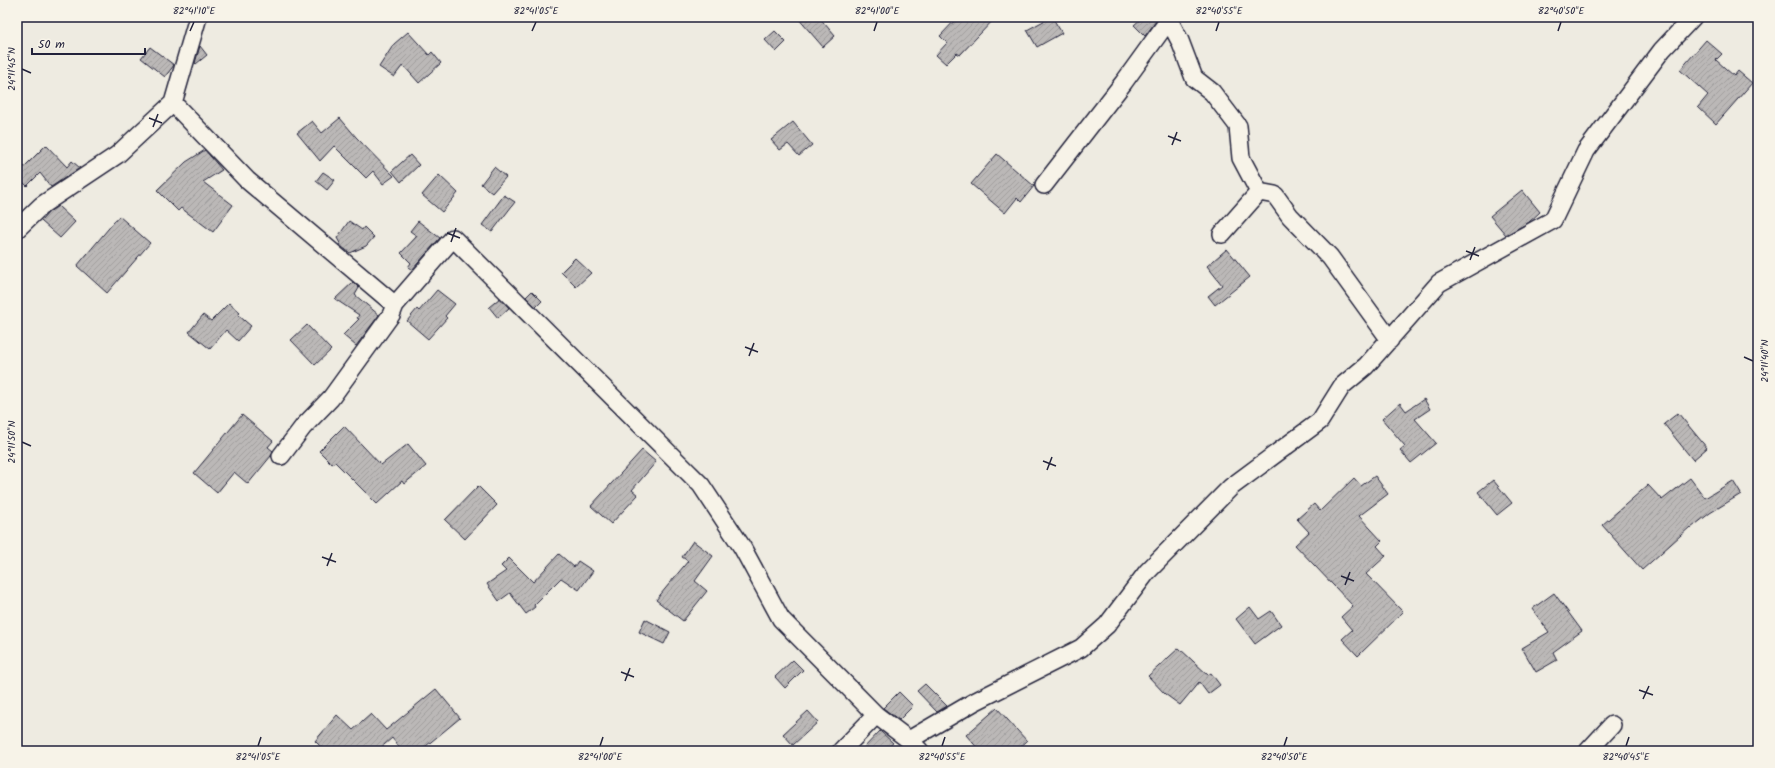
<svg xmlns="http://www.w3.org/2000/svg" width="1775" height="768" viewBox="0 0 1775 768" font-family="Kalam,sans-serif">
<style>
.building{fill:url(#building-hatch);stroke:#22223b}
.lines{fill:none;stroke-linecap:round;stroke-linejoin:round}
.minor-casing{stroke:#22223b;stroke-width:20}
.minor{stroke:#f7f3e8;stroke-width:17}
.ticks{fill:none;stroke:#22223b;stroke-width:1.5}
.neatline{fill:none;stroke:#22223b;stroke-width:1.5}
.ticks-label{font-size:10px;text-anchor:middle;fill:#22223b}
</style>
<defs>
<pattern id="building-hatch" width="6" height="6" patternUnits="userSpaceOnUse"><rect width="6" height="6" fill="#bbb8b7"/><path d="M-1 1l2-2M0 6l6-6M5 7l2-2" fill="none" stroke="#a09e9e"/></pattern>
</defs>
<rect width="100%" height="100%" fill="#eeebe1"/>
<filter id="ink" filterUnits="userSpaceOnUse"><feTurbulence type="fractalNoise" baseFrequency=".025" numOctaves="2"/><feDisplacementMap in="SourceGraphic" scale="8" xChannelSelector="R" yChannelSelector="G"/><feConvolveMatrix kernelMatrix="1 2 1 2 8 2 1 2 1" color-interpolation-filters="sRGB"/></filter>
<g filter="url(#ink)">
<path class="building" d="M797,17H819L835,36L823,47Z
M958,17H996L960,55L957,53L946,64L936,55L947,43L940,36Z
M1051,17H1052L1062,33L1037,47L1027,30Z
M1143,17H1159L1145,36L1134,25Z
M775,31L786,42L776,52L765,40Z
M408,32L429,55L432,52L441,63L419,83L403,65L394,77L379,67L394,44Z
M1706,40L1722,54L1716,60L1734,76L1738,71L1752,83L1716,124L1698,107L1708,95L1680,70Z
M200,46L207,55L196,64L195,63Z
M150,47L174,65L165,77L141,58Z
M340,118L356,137L394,176L383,184L373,171L366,178L334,146L320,161L297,133L312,121L322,133Z
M793,122L812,145L799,156L788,144L780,150L771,140Z
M46,145L67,167L72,161L80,168L51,187L40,173L27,186L24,183L17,188V174Z
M205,150L222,170L203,182L233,205L213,232L181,208L178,211L157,190L186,162Z
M997,154L1034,186L1021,202L1017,198L1005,213L971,184Z
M410,155L419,165L401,182L392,171Z
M494,167L506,177L492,193L481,184Z
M323,172L335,180L327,190L316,181Z
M439,175L458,193L442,212L422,195Z
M1522,190L1540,212L1528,223L1506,235L1490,216Z
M504,195L515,202L492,232L482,225Z
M58,206L75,222L60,238L41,221L49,212Z
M119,216L150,243L107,293L77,266Z
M349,221L362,230L364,227L374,237L366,246L350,253L342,247L337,238Z
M418,221L440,238L412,270L408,267L411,263L401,253L417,236L410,231Z
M1227,249L1250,277L1215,305L1208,296L1222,285L1207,266Z
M575,258L591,273L576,287L561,272Z
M353,282L359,288L355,295L379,315L356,346L343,335L359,319L357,318L359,315L335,299Z
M437,290L455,304L445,316L447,318L428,339L407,321L417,309L419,311Z
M532,291L542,301L536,307L526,297Z
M500,298L509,308L498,318L489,307Z
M229,303L240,313L238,315L251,326L238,341L226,330L210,349L189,332L203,315L211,321Z
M307,325L331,350L315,365L291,340Z
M1424,399L1430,409L1415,419L1436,443L1411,463L1400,450L1405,446L1382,419L1400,403L1406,411Z
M1678,413L1707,448L1693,460L1664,424Z
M242,415L273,441L268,447L273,451L271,456L248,484L234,472L217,493L194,473Z
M344,426L381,465L408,444L426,466L404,484L402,481L377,504L335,462L332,464L319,451Z
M642,450L656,462L632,490L638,495L611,524L591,506Z
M1375,476L1388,494L1359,516L1382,541L1377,546L1386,556L1366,574L1403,612L1358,656L1342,639L1352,630L1341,617L1353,606L1295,545L1309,532L1297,519L1314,504L1320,511L1354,478L1361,486Z
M1690,478L1705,498L1733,481L1741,494L1710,513L1691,528L1690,527L1642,570L1602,525L1648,485L1662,500Z
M1493,480L1512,503L1497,515L1478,492Z
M478,486L497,505L465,539L445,520Z
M693,541L713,556L695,581L707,591L683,621L656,600L688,561L682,557Z
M559,554L574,567L578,561L593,571L579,590L561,578L534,605L535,607L526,614L510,593L499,601L487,584L506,571L501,566L509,558L533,582Z
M1554,593L1582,631L1553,652L1557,660L1536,672L1522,648L1549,632L1532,609Z
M1250,607L1259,619L1271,611L1281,625L1255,644L1236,619Z
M645,619L670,632L664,644L639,632Z
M1179,648L1208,675L1211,673L1220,685L1208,694L1199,682L1180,705L1165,694L1148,676Z
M793,660L803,670L785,688L775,677Z
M925,684L947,706L937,712L917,691Z
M436,689L460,718L420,751H402L392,738L377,751H325L315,741L337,715L353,730L371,714L386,730Z
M899,692L913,706L899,720L883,708Z
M997,708L1027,741L1016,751H980L966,735Z
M808,711L818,722L793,745L783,734Z
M880,731L893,743L884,751H861Z"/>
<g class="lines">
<defs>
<path id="minor" d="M1169,20L1180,41L1194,78L1212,92L1238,126L1241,158L1259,192L1275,195L1290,216L1330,257L1390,340
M173,103L247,180L395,305
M1044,185L1124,82L1171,17
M17,229L42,205L117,155L173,103L198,17
M1222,234L1259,192
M281,456L303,427L331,398L391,315L395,305L453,238L701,485L742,547L781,619L876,715L909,740L920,751
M909,740L974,702L1081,648L1107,625L1147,572L1231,487L1320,421L1342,386L1366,366L1439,283L1553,220L1586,151L1662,50L1693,17
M841,751L876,715
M1588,751L1612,725"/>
</defs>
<use href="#minor" class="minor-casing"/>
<use href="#minor" class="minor"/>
</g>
</g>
<path class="ticks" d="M190,31L194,22M532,31L536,22M874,31L877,22M1216,31L1219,22M1558,31L1561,22M22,69L31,73M149,118L162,123M153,127L158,114M1168,136L1181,141M1172,145L1177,132M447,233L460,238M451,242L456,228M1466,251L1479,256M1470,260L1475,247M745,347L758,352M749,356L754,343M1744,357L1753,361M22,442L31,446M1043,461L1056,466M1047,470L1052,457M322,557L336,562M327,566L332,553M1341,576L1354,581M1345,585L1350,572M621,672L634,677M625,681L630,668M1639,690L1653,695M1643,699L1649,686M258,746L261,737M600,746L603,737M942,746L945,737M1284,746L1287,737M1626,746L1629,737"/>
<rect width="1775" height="768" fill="none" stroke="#f7f3e8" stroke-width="44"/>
<path d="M32 48v6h113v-6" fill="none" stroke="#22223b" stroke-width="2"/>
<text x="38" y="48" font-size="12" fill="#22223b" stroke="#f7f3e8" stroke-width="3" paint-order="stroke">50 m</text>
<rect x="22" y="22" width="1731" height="724" class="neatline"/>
<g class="ticks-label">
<text x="194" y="14">82°41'10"E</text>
<text x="536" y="14">82°41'05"E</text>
<text x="877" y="14">82°41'00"E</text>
<text x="1219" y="14">82°40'55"E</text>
<text x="1561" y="14">82°40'50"E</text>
<text transform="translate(11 69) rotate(-90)" y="4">24°11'45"N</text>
<text transform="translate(1764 361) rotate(-90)" y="4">24°11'40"N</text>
<text transform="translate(11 442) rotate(-90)" y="4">24°11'50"N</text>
<text x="258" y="760">82°41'05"E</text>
<text x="600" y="760">82°41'00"E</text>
<text x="942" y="760">82°40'55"E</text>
<text x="1284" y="760">82°40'50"E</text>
<text x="1626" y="760">82°40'45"E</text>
</g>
</svg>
